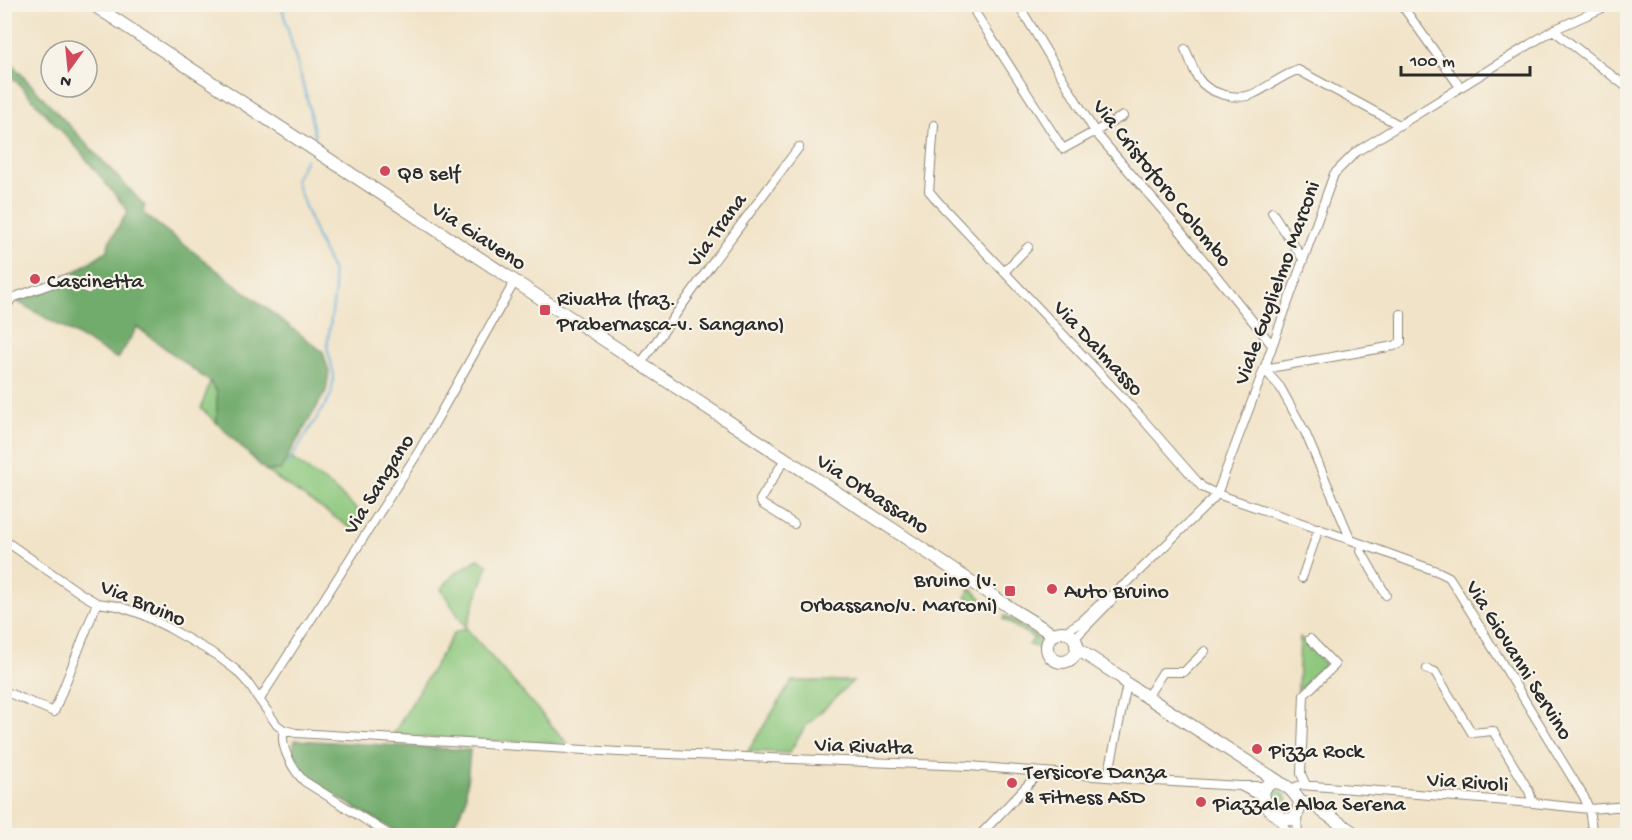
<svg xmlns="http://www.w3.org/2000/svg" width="1632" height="840" viewBox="0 0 1632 840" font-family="'Gochi Hand',sans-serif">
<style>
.green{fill:#8dc87e;stroke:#5c7a54;stroke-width:1.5}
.forest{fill:#72ac6d;stroke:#4e6c4c;stroke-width:1.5}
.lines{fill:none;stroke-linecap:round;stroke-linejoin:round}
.stream{stroke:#5dabd7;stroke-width:2}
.minor-casing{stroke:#8e8779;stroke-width:10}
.secondary-casing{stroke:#8e8779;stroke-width:14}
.minor{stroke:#fff;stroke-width:8}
.secondary{stroke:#fff;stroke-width:12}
.poi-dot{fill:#d1495b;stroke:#f7f3e8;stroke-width:2}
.labels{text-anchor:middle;stroke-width:4.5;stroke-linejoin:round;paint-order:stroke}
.poi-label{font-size:22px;fill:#2b2b2b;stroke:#f7f3e8;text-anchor:start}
.street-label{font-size:22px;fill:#2b2b2b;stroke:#f7f3e8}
</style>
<rect width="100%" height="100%" fill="#f7f3e8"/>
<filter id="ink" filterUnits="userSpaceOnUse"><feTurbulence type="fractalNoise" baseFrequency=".0167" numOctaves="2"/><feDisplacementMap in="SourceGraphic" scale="12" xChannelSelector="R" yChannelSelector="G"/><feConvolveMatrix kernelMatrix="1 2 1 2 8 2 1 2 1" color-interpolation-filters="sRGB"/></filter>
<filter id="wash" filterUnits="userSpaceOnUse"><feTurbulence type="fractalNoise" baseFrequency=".008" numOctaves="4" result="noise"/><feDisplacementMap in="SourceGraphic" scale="24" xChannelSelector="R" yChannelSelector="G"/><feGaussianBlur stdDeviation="1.35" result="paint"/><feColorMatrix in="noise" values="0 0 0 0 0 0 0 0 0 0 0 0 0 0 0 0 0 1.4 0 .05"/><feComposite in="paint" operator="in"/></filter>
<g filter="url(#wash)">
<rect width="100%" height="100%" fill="#f1e3c7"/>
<path class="green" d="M210,382L217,392V423L201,408Z
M288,456L331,486L363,515L355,531L266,471L280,470Z
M478,559L488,565L466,628L568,744L392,736L454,633L466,628L441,589L454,574Z
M970,589L973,590L985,603L983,607L966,597Z
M1005,616C1020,624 1032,631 1042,644L1040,648L1029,645L1034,638L1003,619Z
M1300,637L1325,664L1298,691Z
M792,681H853L805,727L789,753L748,751Z
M1273,788C1284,790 1291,801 1287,811C1276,810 1272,800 1271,790Z"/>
<path class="forest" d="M5,57L145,206L143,213L323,352L329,372L326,391L280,470L266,471L217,423V392L210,382L137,327L118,359L16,301L67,282L73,273L108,250L109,242L128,211L78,149L5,69Z
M295,740L470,750L465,804L448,835H402L306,779C293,765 290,758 295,740Z"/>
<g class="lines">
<path class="stream" d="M281,4L307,99L316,141
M287,465L331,395L334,375L327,347L335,290L332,270L318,240L295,180L306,159"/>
</g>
</g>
<g filter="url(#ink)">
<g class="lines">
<defs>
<path id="minor" d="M975,4L974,8L976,14L1063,149L1123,116
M1018,4L1095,132L1177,227L1272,345
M1401,4L1460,87
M1553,30L1628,88
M1185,49C1190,58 1193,70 1198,78C1208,94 1237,101 1253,94C1269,87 1282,75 1298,70L1399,125
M934,125L929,191L940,204L1139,415L1202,487L1217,494L1351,540
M1272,212L1303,259
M1004,272L1028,247
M4,311L12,298L65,279L77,282L88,289
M641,363L713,262L799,147
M1264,369L1280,387L1305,432L1351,540L1439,572L1449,577L1453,583L1584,797L1589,809L1593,836
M1264,369L1394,346L1401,342V314
M785,459L760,500L762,504L794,524
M4,540L80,593L97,603L118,606L141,614L169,628L216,655L236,670L247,682L277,725L284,730C279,746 293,770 304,781L391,836
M1363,544L1361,551L1386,595
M1302,578L1319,528
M1063,633L1082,621L1099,605L1130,580L1212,500L1217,494L1264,369L1334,174L1356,152L1553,30L1612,4
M1074,639L1112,600
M1427,669L1435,672L1472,733L1493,731L1529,791L1533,803
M4,691L54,712L97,603
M1147,697L1163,672H1184L1205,651
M260,699L419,451L515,281
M284,730L296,733L619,752L969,766L1156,781L1240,786
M1108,777L1127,684
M1306,785L1301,774L1304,695L1335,665L1310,639
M1290,789L1301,785L1533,803L1589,809L1628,806
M1264,798L1240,786H1266
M1297,815L1298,836
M1277,817L1290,836
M979,836L1040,772"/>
<path id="secondary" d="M92,4L894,530L1015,611L1054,635
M1047 647a15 15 0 1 1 30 0a15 15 0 1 1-30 0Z
M1076,646L1082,652L1122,678L1127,684L1279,782
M1273,782C1286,782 1294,792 1300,802L1298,812L1293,819C1271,822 1251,790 1273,782Z
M1300,802L1315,806L1358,836"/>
</defs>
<use href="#minor" class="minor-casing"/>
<use href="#secondary" class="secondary-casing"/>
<use href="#minor" class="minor"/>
<use href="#secondary" class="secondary"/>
</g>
</g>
<g class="poi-dot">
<circle cx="385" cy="171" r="6"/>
<circle cx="35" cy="279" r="6"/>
<rect x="539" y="304" width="12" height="12" rx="3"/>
<circle cx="1052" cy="589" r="6"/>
<rect x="1004" y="585" width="12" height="12" rx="3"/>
<circle cx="1257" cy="749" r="6"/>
<circle cx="1012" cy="783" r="6"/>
<circle cx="1201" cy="802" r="6"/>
</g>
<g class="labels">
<g class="poi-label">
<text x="397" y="179">Q8 self</text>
<text x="47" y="287">Cascinetta</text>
<text x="557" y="305">Rivalta (fraz.<tspan x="557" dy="25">Prabernasca-v. Sangano)</tspan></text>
<text x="998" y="586" text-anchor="end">Bruino (v.<tspan x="998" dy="25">Orbassano/v. Marconi)</tspan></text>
<text x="1064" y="597">Auto Bruino</text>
<text x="1269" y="757">Pizza Rock</text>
<text x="1024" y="778">Tersicore Danza<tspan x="1024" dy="25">&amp; Fitness ASD</tspan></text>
<text x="1213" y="810">Piazzale Alba Serena</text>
</g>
<g class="street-label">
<text transform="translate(1164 182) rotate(51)" y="8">Via Cristoforo Colombo</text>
<text transform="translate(715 229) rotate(-54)" y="8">Via Trana</text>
<text transform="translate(480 234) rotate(33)" y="8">Via Giaveno</text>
<text transform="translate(1275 282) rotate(-70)" y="8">Viale Guglielmo Marconi</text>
<text transform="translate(1100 347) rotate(47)" y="8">Via Dalmasso</text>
<text transform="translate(377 483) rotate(-58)" y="8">Via Sangano</text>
<text transform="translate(874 492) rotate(33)" y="8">Via Orbassano</text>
<text transform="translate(144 601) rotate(23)" y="8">Via Bruino</text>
<text transform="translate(1521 659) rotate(58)" y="8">Via Giovanni Servino</text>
<text transform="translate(864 744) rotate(2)" y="8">Via Rivalta</text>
<text transform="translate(1468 780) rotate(4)" y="8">Via Rivoli</text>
</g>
</g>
<rect width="1632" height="840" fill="none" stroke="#f7f3e8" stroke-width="24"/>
<g transform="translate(69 69) rotate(195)"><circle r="28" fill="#f7f3e8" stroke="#a5a39c" stroke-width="1.5"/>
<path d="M0-4.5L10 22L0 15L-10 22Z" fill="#d1495b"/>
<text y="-9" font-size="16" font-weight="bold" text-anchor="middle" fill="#2b2b2b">N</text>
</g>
<path d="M1401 66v9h129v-9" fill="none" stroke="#2b2b2b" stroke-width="3"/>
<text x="1410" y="66" font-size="18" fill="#2b2b2b" stroke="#f7f3e8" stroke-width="4.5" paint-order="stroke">100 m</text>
</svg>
